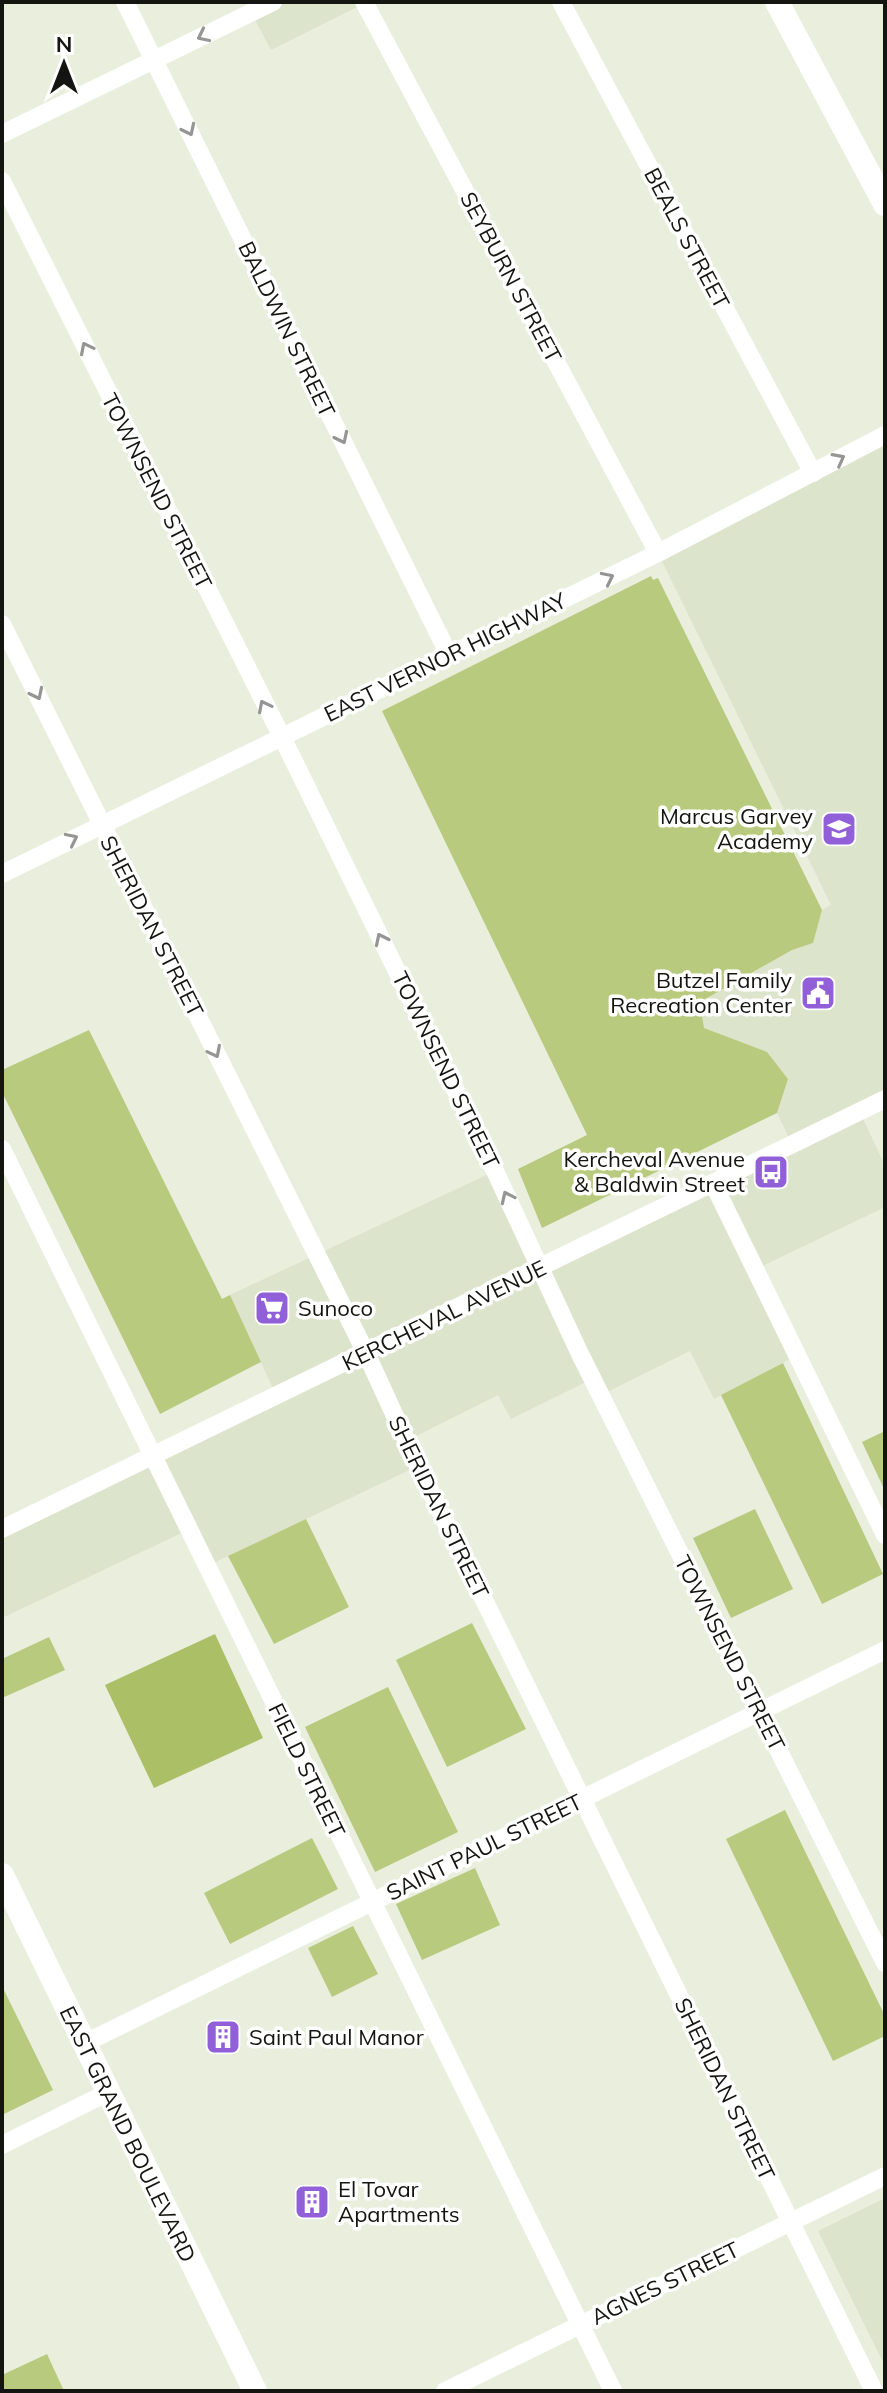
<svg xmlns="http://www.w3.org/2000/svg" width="887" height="2393" viewBox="0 0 887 2393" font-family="Mulish,sans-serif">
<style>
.built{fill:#dde4cc}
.green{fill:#b8ca7e}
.forest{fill:#abc066}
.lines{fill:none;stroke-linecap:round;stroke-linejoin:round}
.minor{stroke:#fff;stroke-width:18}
.major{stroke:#fff;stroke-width:24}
.oneway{stroke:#959693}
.labels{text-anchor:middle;stroke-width:7;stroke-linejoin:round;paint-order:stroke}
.street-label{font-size:22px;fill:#141510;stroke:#fff}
.poi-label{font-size:22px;fill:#141510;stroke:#fff;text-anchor:end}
</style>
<rect width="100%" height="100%" fill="#e9eedd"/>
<path class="built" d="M273,2H364L365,3L271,50L251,12Z
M885,435V1099L860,1112L885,1166V1207L754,1270L796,1356L714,1399L690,1351L601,1395L592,1379L511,1419L498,1395L406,1441L418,1466L207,1566L188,1530L2,1618V1529L277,1397L230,1295L495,1171L540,1267L792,1144L777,1113L788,1079L766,1052L704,1028L693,1006L792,950L813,943L822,910L831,905L658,553Z
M885,2198V2366L818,2231Z"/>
<path class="green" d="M651,576L653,580L658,578L822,910L813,943L792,950L693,1006L702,1016L704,1028L767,1052L788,1079L777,1113L542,1228L518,1169L587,1135L382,711Z
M89,1030L222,1299L230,1295L261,1362L160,1414L2,1092V1070Z
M783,1363L883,1574L822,1604L721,1395Z
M885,1431V1491L862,1442Z
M755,1509L793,1589L731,1618L693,1538Z
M306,1519L349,1607L274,1644L228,1556Z
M472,1623L526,1729L447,1767L396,1660Z
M49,1637L65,1670L2,1698V1659Z
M388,1687L458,1832L375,1872L305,1727Z
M785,1810L885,2016V2036L833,2061L726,1839Z
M312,1838L338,1889L230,1944L204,1893Z
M475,1868L500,1925L422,1960L396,1904Z
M353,1926L378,1974L332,1997L308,1948Z
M2,1986L53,2090L2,2115Z
M47,2354L64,2391H2V2375Z"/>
<path class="forest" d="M215,1634L263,1738L154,1788L105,1685Z"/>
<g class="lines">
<path class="minor" d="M125,2L449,655
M364,2L658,553
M561,2L813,473
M2,134L273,2
M2,181L282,737L495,1171L580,1354L885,1963
M2,624L366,1353L418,1466L874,2391
M2,874L658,553L885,435
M2,1149L613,2391
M713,1183L885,1535
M2,1529L885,1099
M83,2044L885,1650
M2,2145L107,2093
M445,2391L885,2176"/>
<path class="major" d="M777,2L885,204
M2,1875L255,2391"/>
</g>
<defs><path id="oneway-chevron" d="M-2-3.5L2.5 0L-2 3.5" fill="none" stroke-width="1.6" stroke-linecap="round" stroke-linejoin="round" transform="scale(2)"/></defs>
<g class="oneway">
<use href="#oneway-chevron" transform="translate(203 36) rotate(154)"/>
<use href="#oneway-chevron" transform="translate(189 130) rotate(64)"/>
<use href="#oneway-chevron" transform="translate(86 348) rotate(-117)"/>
<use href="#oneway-chevron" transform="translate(342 438) rotate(64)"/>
<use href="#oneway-chevron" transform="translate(839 459) rotate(-28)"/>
<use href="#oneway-chevron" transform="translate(608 578) rotate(-26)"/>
<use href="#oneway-chevron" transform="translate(37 694) rotate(64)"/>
<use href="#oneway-chevron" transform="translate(264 706) rotate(-117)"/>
<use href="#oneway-chevron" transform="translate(72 839) rotate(-26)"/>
<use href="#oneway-chevron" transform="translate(381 939) rotate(-116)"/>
<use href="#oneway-chevron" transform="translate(215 1052) rotate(63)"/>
<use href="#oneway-chevron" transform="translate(507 1197) rotate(-115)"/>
</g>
<defs>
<symbol id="school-square" viewBox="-11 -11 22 22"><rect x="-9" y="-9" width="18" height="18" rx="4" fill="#9160d9" stroke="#fff"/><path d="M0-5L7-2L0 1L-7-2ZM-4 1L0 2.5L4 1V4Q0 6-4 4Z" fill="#fff"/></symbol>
<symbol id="civic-square" viewBox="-11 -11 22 22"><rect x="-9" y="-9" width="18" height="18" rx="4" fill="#9160d9" stroke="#fff"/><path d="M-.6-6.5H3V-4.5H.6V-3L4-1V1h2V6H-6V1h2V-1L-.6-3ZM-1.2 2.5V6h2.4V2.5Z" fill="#fff"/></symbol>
<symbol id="bus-square" viewBox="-11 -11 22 22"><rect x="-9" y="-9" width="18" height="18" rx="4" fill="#9160d9" stroke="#fff"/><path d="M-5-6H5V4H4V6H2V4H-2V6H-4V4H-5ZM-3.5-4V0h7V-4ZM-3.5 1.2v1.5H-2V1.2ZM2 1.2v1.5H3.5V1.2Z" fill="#fff"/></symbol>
<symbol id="supermarket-square" viewBox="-11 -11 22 22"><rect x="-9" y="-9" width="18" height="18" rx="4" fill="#9160d9" stroke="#fff"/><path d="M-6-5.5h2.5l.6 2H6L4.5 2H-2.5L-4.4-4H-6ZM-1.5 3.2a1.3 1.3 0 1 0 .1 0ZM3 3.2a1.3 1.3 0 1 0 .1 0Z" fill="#fff"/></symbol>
<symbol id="building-square" viewBox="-11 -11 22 22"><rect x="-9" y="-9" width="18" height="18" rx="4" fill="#9160d9" stroke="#fff"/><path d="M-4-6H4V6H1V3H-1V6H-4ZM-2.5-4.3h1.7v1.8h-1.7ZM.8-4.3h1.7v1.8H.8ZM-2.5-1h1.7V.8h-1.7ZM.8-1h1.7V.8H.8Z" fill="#fff"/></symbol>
</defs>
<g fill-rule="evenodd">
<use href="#school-square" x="819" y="809" width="40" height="40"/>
<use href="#civic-square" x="798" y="973" width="40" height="40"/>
<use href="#bus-square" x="751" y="1152" width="40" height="40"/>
<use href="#supermarket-square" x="252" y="1288" width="40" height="40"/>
<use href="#building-square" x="203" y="2017" width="40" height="40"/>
<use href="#building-square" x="292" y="2182" width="40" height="40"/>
</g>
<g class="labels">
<g class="street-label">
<text transform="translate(687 238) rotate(62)" y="8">BEALS STREET</text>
<text transform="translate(511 277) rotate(62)" y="8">SEYBURN STREET</text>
<text transform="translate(287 329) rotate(64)" y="8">BALDWIN STREET</text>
<text transform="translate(157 491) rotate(63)" y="8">TOWNSEND STREET</text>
<text transform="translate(445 657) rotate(-26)" y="8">EAST VERNOR HIGHWAY</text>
<text transform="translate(152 926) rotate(63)" y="8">SHERIDAN STREET</text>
<text transform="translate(446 1070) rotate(64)" y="8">TOWNSEND STREET</text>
<text transform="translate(444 1315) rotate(-26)" y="8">KERCHEVAL AVENUE</text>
<text transform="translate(439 1507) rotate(64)" y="8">SHERIDAN STREET</text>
<text transform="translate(730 1653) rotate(63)" y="8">TOWNSEND STREET</text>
<text transform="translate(307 1770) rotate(64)" y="8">FIELD STREET</text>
<text transform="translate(484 1847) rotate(-26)" y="8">SAINT PAUL STREET</text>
<text transform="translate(725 2089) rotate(64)" y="8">SHERIDAN STREET</text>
<text transform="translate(128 2134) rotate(64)" y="8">EAST GRAND BOULEVARD</text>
<text transform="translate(665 2283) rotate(-26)" y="8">AGNES STREET</text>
</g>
<g class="poi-label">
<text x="813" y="824">Marcus Garvey<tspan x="813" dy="25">Academy</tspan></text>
<text x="792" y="988">Butzel Family<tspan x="792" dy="25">Recreation Center</tspan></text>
<text x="745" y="1167">Kercheval Avenue<tspan x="745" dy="25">&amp; Baldwin Street</tspan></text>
<text x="298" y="1316" text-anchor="start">Sunoco</text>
<text x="249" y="2045" text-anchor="start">Saint Paul Manor</text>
<text x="338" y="2197" text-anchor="start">El Tovar<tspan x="338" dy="25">Apartments</tspan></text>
</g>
</g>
<rect width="887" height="2393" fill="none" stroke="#141510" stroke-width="8"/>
<g transform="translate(64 64)" stroke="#ffffff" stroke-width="6" paint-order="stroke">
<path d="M0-6L14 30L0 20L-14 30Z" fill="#141510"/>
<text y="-12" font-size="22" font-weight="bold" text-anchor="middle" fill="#141510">N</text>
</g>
</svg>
